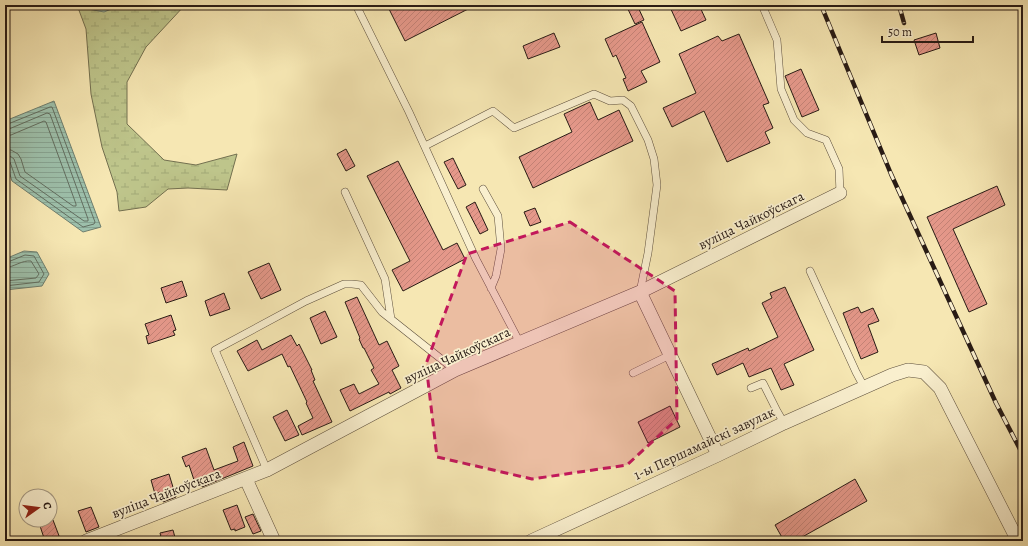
<svg xmlns="http://www.w3.org/2000/svg" width="1028" height="546" viewBox="0 0 1028 546" font-family="Alegreya,serif">
<style>
.wetland{fill:url(#wetland-marsh);stroke:#737050}
.water{fill:url(#water-rules);stroke:#6e7e6f}
.lines{fill:none;stroke-linecap:round;stroke-linejoin:round}
.shore{stroke:#626e60;stroke-width:1}
.building{fill:url(#building-hatch);stroke:#281b15}
.lane-casing{stroke:#5c4e3c;stroke-width:8}
.street-casing{stroke:#5c4e3c;stroke-width:14}
.path{stroke:#281b15;stroke-width:2;stroke-dasharray:3 2;stroke-linecap:butt}
.lane{stroke:#f9efce;stroke-width:7}
.street{stroke:#f9efce;stroke-width:13}
.rail-casing{stroke:#281b15;stroke-width:4.5}
.rail{stroke:#f9efce;stroke-width:3;stroke-dasharray:9;stroke-linecap:butt}
.marked{fill:#c2185b;fill-opacity:0.2;stroke:#c2185b;stroke-width:3;stroke-dasharray:8 5;stroke-linejoin:round}
.labels{text-anchor:middle;stroke-width:3.5;stroke-linejoin:round;paint-order:stroke}
.street-label{font-size:14px;fill:#281b15;stroke:#f9efce}
</style>
<defs>
<pattern id="wetland-marsh" width="20" height="14" patternUnits="userSpaceOnUse"><rect width="20" height="14" fill="#bec58b"/><path d="M1 5h8M5 5V1M11 12h8M15 12V8" fill="none" stroke="#a3a977"/></pattern>
<pattern id="water-rules" width="6" height="5" patternUnits="userSpaceOnUse"><rect width="6" height="5" fill="#9dc0ab"/><path d="M0 2.5h6" fill="none" stroke="#87a492"/></pattern>
<pattern id="building-hatch" width="6" height="6" patternUnits="userSpaceOnUse"><rect width="6" height="6" fill="#e5988a"/><path d="M-1 1l2-2M0 6l6-6M5 7l2-2" fill="none" stroke="#c48276"/></pattern>
</defs>
<rect width="100%" height="100%" fill="#f6e7b3"/>
<filter id="stains"><feTurbulence type="fractalNoise" baseFrequency=".005" numOctaves="4"/><feColorMatrix values="0 0 0 0 .2 0 0 0 0 .09 0 0 0 0 .02 0 0 0 .5 -.17"/></filter>
<radialGradient id="worn" r=".72"><stop offset=".6" stop-color="#630" stop-opacity="0"/><stop offset="1" stop-color="#630" stop-opacity=".3"/></radialGradient>
<path class="wetland" d="M77,5H185L146,47L127,82V124L164,160L196,165L237,154L227,190L188,188L168,189L146,207L119,211L117,192L102,147L91,94L86,29Z"/>
<path class="water" d="M86,5H121L104,12L88,9Z
M54,101L101,227L83,232L12,181L5,158V121Z
M24,251L37,252L49,274L42,286L5,290V259Z"/>
<g class="lines">
<path class="shore" d="M5,125L8,124L50,107H52L95,222L94,224L83,227L16,179L10,162L8,160H5
M5,130L9,129L47,113L50,114L88,219V221H84L20,176L14,159L10,156L5,155
M5,136L11,135L44,121L46,122L76,204V206H73L25,172L21,159L18,154L11,150L5,149
M5,263L8,262L25,255L34,256L44,274L39,282L5,286
M5,268C14,267 22,260 31,261L39,274L36,278L5,281"/>
</g>
<path class="building" d="M387,5H476L405,41Z
M626,5H637L644,20L635,24Z
M669,5H699L706,20L681,31Z
M642,22L660,62L641,71L647,82L628,91L623,79L626,78L616,55L613,57L605,39Z
M554,33L560,47L528,59L523,46Z
M936,33L940,48L919,55L914,40Z
M739,34L769,103L763,105L773,128L765,132L770,143L727,162L704,111L672,127L663,108L696,93L679,54L718,36L722,41Z
M801,69L819,110L802,117L785,76Z
M590,102L598,120L619,110L633,141L533,188L519,157L572,132L564,114Z
M346,149L355,166L346,171L337,154Z
M453,158L466,185L458,189L444,162Z
M398,161L443,250L457,243L465,259L403,291L392,270L410,261L367,176Z
M997,186L1005,205L953,229L987,304L969,312L927,217Z
M475,202L488,230L480,234L466,207Z
M535,208L541,222L530,226L524,212Z
M269,263L281,290L261,299L248,272Z
M182,281L187,296L166,303L161,288Z
M785,287L814,350L784,364L794,385L781,390L771,368L749,377L743,363L717,375L712,364L748,348L749,351L778,337L762,303L772,298L770,293Z
M224,293L230,309L210,316L205,301Z
M357,297L379,345L387,341L399,366L392,370L401,388L390,394L389,392L350,411L340,390L354,384L359,394L379,384L371,370L374,368L364,348H363L359,339L360,338L345,302Z
M858,307L861,313L873,308L879,321L868,325L878,352L861,359L843,313Z
M325,311L337,337L321,344L310,318Z
M171,315L176,330L173,331L175,335L148,344L146,336L149,335L145,324Z
M291,335L297,346L299,344L312,370H311L315,380L313,381L332,422L302,435L298,426L313,418L306,403L307,402L290,366L288,367L282,354L248,371L237,351L257,340L262,350Z
M670,406L680,427L648,443L638,422Z
M287,410L299,435L285,441L273,417Z
M244,442L253,466L202,487L199,478L194,480L189,465L186,467L182,457L206,448L214,470L238,461L233,447Z
M169,474L176,497L163,502L160,492L155,494L151,480Z
M855,479L867,501L795,541H784L775,525Z
M237,505L245,527L235,531V529L231,530L223,510Z
M91,507L99,527L86,532L78,511Z
M253,514L261,531L253,534L245,517Z
M41,520H53L61,541H45L40,526L43,525Z
M173,530L176,541H162L160,533Z"/>
<g class="lines">
<defs>
<path id="lane" d="M356,5L409,112L476,259L520,343
M762,5L777,40L781,89L794,120L807,133L826,140L839,169L840,193
M425,146L493,111L514,128L594,94L610,101L623,100L631,106L648,140L654,159L657,185L648,253L640,292
M483,189L498,216L501,249L496,276L491,288
M345,192L385,279L391,319
M810,271L856,372L864,387
M633,373L670,355
M751,388L763,383L777,411L784,423
M267,470L215,350L306,301L344,284H352L361,285L382,312L455,370"/>
<path id="street" d="M640,292L718,455
M246,479L274,541
M86,541L267,470L455,370L640,292L840,193
M531,541L718,455L784,423L892,375L908,370L924,372L940,388L1018,541"/>
</defs>
<use href="#lane" class="lane-casing"/>
<use href="#street" class="street-casing"/>
<path class="path" d="M5,88L8,87"/>
<use href="#lane" class="lane"/>
<use href="#street" class="street"/>
<defs>
<path id="rail" d="M821,5L891,174L996,403L1023,455
M899,5L904,23"/>
</defs>
<use href="#rail" class="rail-casing"/>
<use href="#rail" class="rail"/>
</g>
<path class="marked" d="M570,222L675,291L677,419L627,465L532,479L437,457L426,364L467,254Z"/>
<g class="labels">
<g class="street-label">
<text transform="translate(751 220) rotate(-26)" y="5">вуліца Чайкоўскага</text>
<text transform="translate(457 355) rotate(-25)" y="5">вуліца Чайкоўскага</text>
<text transform="translate(704 443) rotate(-25)" y="5">1-ы Першамайскі завулак</text>
<text transform="translate(166 493) rotate(-21)" y="5">вуліца Чайкоўскага</text>
</g>
</g>
<rect width="1028" height="546" fill="none" stroke="#f6e7b3" stroke-width="20"/>
<rect x="6" y="6" width="1016" height="534" fill="none" stroke="#281b15" stroke-width="2"/>
<rect x="10" y="10" width="1008" height="526" fill="none" stroke="#281b15"/>
<g transform="translate(38 508) rotate(76)"><circle r="19" fill="#f9efce" stroke="#a59a84"/>
<path d="M0-3L7 15L0 10L-7 15Z" fill="#8f2418"/>
<text y="-6" font-size="11" font-weight="bold" text-anchor="middle" fill="#281b15">С</text>
</g>
<path d="M882 36v6h91v-6" fill="none" stroke="#281b15" stroke-width="2"/>
<text x="888" y="36" font-size="12" fill="#281b15" stroke="#f9efce" stroke-width="3" paint-order="stroke">50 m</text>
<rect width="100%" height="100%" filter="url(#stains)"/>
<rect width="100%" height="100%" fill="url(#worn)"/>
</svg>
